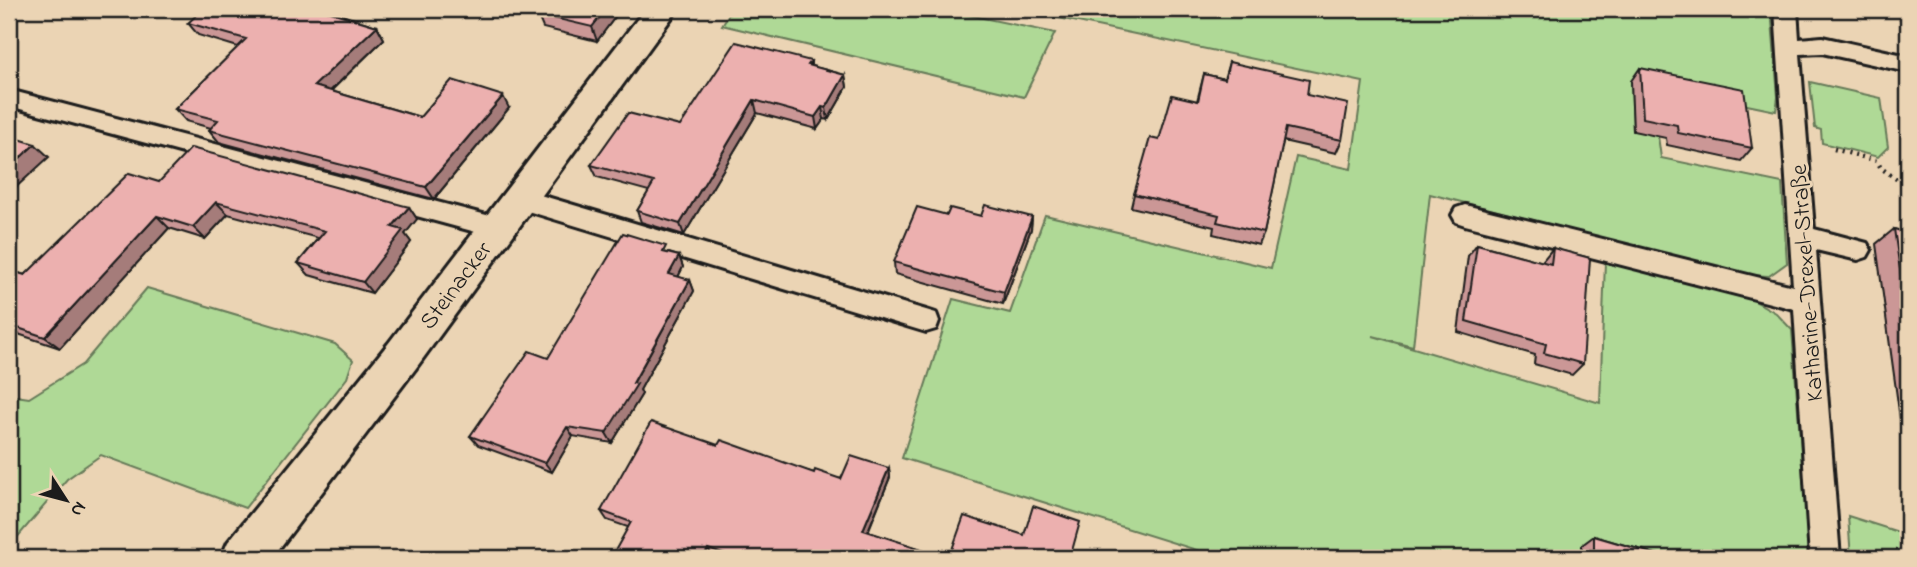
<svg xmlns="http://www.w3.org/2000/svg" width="1917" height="567" viewBox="0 0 1917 567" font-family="'Indie Flower',sans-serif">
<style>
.green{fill:#afd996;stroke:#667a59;stroke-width:2}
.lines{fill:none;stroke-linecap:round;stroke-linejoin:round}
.service-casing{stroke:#1c1c1c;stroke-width:6}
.tertiary-casing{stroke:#1c1c1c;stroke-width:6}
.path{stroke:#1c1c1c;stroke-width:4.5;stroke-dasharray:2 5;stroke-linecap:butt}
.service{fill:#ebd4b4;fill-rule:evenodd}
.tertiary{fill:#ebd4b4;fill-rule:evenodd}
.wall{fill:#cb9796;stroke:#1c1c1c;stroke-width:2}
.shaded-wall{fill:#a57b7a;stroke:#1c1c1c;stroke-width:2}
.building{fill:#ecb0af;stroke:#1c1c1c;stroke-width:2}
.labels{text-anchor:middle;stroke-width:6;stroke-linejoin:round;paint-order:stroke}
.street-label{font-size:24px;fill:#1c1c1c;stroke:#ebd4b4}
</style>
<rect width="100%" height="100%" fill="#ebd4b4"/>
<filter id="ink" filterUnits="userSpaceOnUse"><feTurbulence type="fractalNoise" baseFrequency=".0143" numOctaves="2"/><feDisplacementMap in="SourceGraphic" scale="14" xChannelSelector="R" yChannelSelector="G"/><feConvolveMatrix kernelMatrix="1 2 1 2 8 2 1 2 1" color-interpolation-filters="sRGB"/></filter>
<g filter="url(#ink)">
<path class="green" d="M732,9H940L1055,33L1024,97L722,25Z
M1016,9H1771L1778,97L1776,111L1631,81L1633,130L1658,136L1661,158L1782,183L1787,263L1769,276L1748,275L1430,194L1413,346L1373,336L1600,403L1605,261L1753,300L1776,313L1792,330L1809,558H1627L1582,546V558H1222L902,458L953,299L1010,313L1045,215L1271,268L1296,157L1351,169L1363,82Z
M1810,82L1881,98L1888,147L1878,157L1822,143L1821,130L1815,128Z
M147,288L335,344L353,360L347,378L245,508L101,455L67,479L9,547V395L29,398L83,364Z
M1848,516L1908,535V558H1851Z"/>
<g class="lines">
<defs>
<path id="service" d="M1775,9H1797L1799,39L1822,37L1908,56V72L1822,53L1800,54L1814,229L1867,243L1871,250L1867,257L1858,260L1816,250L1840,558H1810L1794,309L1465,225L1456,222L1452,215L1456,208L1465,205L1793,286Z
M9,90L498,218L507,221L511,228L507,235L498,238L9,106Z
M520,189L926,310L936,313L939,321L936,329L926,332L511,206L508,199L511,192Z"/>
<path id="tertiary" d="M645,9H678L416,368L272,558H221L228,542L388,344Z"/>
</defs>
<use href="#service" class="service-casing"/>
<use href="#tertiary" class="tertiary-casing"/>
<path class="path" d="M1834,149L1877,161L1881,168L1902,183"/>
<use href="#service" class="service"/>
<use href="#tertiary" class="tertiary"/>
</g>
<path class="wall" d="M542,9H621L597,41L543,28L537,14Z
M335,13L377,26L384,39L331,91L420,117L509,108L434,199L219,142L209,130L211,128L186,121L175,109L238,47L198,35L188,23Z
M811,61V66L845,75L847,87L828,120L824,119L817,129L757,113L684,235L641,222L637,211L649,191L597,177L591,165L680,126Z
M1229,62L1307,95L1342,140L1336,153L1283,141L1264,233L1259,245L1213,234L1214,227L1131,207L1134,194L1159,140L1197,101L1204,74L1224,79Z
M1640,68L1752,148L1741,161L1667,145L1666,138L1633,131L1631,81Z
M159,182L409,207L417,219L405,234L411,242L372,293L309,275L298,263L318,238L228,214L205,239L169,228L60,348L9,331V270L25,275Z
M947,215L1032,217L1031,229L1003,304L895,274L894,262Z
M1894,229L1908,233V428L1901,426L1876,244Z
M1477,244L1543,262V260L1553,248L1583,364L1572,375L1534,364L1535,355L1458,332L1468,256Z
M669,253L679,256L683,267L678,277L690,280L694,291L640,390L642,394L612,443L573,436L552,472L478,445L470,436L548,358Z
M718,445L814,473L841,479L889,468L890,477L868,532L949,558H718L607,520L601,511Z
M1594,536L1669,558H1582V545Z
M1717,553L1736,558H1707Z"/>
<path class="shaded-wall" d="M319,9H339L327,21Z
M606,9H621L597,41L592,27Z
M377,26L384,39L323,98L314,86Z
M845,75L847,87L828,120L826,108Z
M503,96L509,108L434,199L426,187Z
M754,100L757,113L684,235L680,224Z
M822,107L824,119L817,129L815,117Z
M35,144L49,157L14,189L9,184V168Z
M216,202L228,214L205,239L193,227Z
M409,207L417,219L405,234L411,242L372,293L363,282L392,227Z
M157,216L169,228L60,348L45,337Z
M1032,217L1031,229L1003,304L1004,292Z
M679,256L683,267L674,285L669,274Z
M690,280L694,291L640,390L642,394L612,443L606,433Z
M567,427L573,436L552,472L545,463Z
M889,468L890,477L865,538L863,530Z
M708,549L712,556L711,558H703Z"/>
<path class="building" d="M203,9H321L377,26L314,86L420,117L452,80L503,96L426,187L209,130L218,120L175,109L246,39L188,23Z
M542,9H606L592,27L537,14Z
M736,42L811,61L808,65L845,75L826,108L822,107L815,117L754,100L680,224L637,211L654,182L591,165L628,113L680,126Z
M1229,62L1309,80L1307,95L1348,104L1342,140L1286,128L1264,233L1217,222L1219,215L1134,194L1150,138L1159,140L1172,95L1198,101L1204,74L1225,79Z
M1640,68L1744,89L1752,148L1678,133L1677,125L1643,118Z
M9,136L35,144L9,168Z
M191,148L409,207L392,227L403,230L363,282L298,263L325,231L216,202L193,227L157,216L45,337L9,325V270L25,275L129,173L159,182Z
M985,205L1032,217L1004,292L894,262L917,207L947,215L950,208L981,216Z
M1894,229L1908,233V324Z
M623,233L666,246L663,252L679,256L669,274L690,280L633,383L637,384L606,433L567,427L545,463L470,436L529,351L548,358Z
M1477,244L1551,264L1553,248L1590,258L1583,364L1544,353L1546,344L1466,321Z
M651,422L718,445L721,440L814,473L815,470L841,479L851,456L889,468L863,530L949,558H735L708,549L703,558H611L631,522L601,511Z
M1033,506L1080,522L1070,558H949L964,516L1024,535Z
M1594,536L1669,558H1594Z
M1717,553L1736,558H1717Z"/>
</g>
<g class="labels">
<g class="street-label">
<text transform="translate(1806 283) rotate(-94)" y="8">Katharine-Drexel-Straße</text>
<text transform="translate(455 285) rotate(-53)" y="8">Steinacker</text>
</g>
</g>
<rect width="1917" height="567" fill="none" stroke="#ebd4b4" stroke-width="35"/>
<rect x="18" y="18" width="1882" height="532" fill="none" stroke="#1c1c1c" stroke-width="2.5" filter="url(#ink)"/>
<g transform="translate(66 500) rotate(126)" stroke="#ebd4b4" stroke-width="5" paint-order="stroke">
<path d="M0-5L12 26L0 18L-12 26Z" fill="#1c1c1c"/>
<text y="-10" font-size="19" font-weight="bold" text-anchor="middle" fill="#1c1c1c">N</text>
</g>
</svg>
